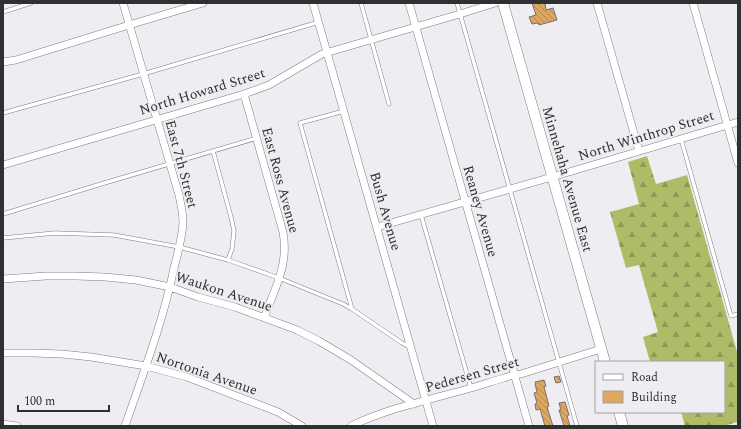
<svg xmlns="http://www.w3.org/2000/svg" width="741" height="429" viewBox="0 0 741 429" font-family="Spectral,serif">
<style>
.forest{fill:url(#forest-firs)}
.building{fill:url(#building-back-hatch);stroke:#74716c}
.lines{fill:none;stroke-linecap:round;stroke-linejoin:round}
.lane-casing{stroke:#7f7c81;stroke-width:4.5}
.street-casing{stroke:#7f7c81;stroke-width:8}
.secondary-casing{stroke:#7f7c81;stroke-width:11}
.lane{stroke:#fff;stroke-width:3.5}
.street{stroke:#fff;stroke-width:7}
.secondary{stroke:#fff;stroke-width:10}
.labels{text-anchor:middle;stroke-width:3.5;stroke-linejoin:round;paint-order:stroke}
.street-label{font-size:14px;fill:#302f31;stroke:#f0edf2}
</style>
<defs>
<pattern id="forest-firs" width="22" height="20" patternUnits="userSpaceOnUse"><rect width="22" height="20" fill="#aebc67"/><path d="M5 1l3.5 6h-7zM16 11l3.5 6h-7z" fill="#8e9955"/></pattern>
<pattern id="building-back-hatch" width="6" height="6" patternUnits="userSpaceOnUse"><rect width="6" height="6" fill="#dea75d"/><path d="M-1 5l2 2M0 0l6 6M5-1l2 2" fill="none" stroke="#b4884d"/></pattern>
</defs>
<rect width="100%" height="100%" fill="#f0edf2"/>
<path class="forest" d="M647,156L656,184L687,175L738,355V422L723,426H685L681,412H724V362H650L643,337L658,332L639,265L626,268L610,212L639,204L628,162Z"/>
<path class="building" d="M532,3H545L546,10L553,8L557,20L539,25L538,23L532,24L529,17L536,15Z
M559,376L561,382L556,383L554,377Z
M544,380L546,386L544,387L549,406L547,407L553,426H545L540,409L536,410L535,404L537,403L534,393L537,392L535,384H536L535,382Z
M565,402L569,415L567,416L570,426H564L559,410H561L559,403Z"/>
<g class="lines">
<defs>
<path id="lane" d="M361,3L389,104
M457,3L577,426
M3,12L31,3
M344,111L300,123L352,309
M3,113L143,74L319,22
M681,139L731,316L738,314
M213,151L231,217L234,231L232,249L228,260
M3,214L101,184L257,138
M421,215L471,388
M3,238L55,233L114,235L179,247L228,260L279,278L343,304L352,309L402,343L410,347"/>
<path id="street" d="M123,3L179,195C181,204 183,213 183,223C182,238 178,253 174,268C163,322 143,374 125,426
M313,3L433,426
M409,3L529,426
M597,3L639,151
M693,3L738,163
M3,62L16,60L129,25L203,3
M244,94L283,232C289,265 275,288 264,318
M3,165L244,94L269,85L322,54L460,14L495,3
M377,227L552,177L738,122
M3,279L46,276H76L105,277L136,280L170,287L198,297L235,307L297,330L319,341L351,360L414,404
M3,353H33L62,354L91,357L146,366L187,377L278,412L302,426
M3,424L17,426
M351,426C388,408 432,399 471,388C482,385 493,381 504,378C510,376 515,374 521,374L601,349"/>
<path id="secondary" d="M503,3L605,362
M619,412L623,426"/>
</defs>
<use href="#lane" class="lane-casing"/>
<use href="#street" class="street-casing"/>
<use href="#secondary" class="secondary-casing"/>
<use href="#lane" class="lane"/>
<use href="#street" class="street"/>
<use href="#secondary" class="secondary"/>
</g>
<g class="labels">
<g class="street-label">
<text transform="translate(202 91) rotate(-17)" y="5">North Howard Street</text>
<text transform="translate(646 135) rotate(-17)" y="5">North Winthrop Street</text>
<text transform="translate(182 164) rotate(75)" y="5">East 7th Street</text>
<text transform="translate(568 179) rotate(74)" y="5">Minnehaha Avenue East</text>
<text transform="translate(281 180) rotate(75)" y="5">East Ross Avenue</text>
<text transform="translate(386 211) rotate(74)" y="5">Bush Avenue</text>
<text transform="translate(481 211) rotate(74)" y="5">Reaney Avenue</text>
<text transform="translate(224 291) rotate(18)" y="5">Waukon Avenue</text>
<text transform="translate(207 373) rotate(19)" y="5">Nortonia Avenue</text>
<text transform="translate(472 374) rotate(-16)" y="5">Pedersen Street</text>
</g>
</g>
<rect width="741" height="429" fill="none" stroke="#302f31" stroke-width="8"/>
<rect x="595" y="361" width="130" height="52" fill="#f0edf2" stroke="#a3a1a5"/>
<rect x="603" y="374" width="20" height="6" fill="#ffffff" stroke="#a3a1a5"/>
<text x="631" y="381" font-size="12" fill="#302f31">Road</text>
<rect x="603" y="391" width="20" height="12" fill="#dea75d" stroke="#a3a1a5"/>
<text x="631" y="401" font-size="12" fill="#302f31">Building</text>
<path d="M18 405v6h91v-6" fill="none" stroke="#302f31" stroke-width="2"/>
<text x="24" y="405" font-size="12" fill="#302f31" stroke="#f0edf2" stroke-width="3" paint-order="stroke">100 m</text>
</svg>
